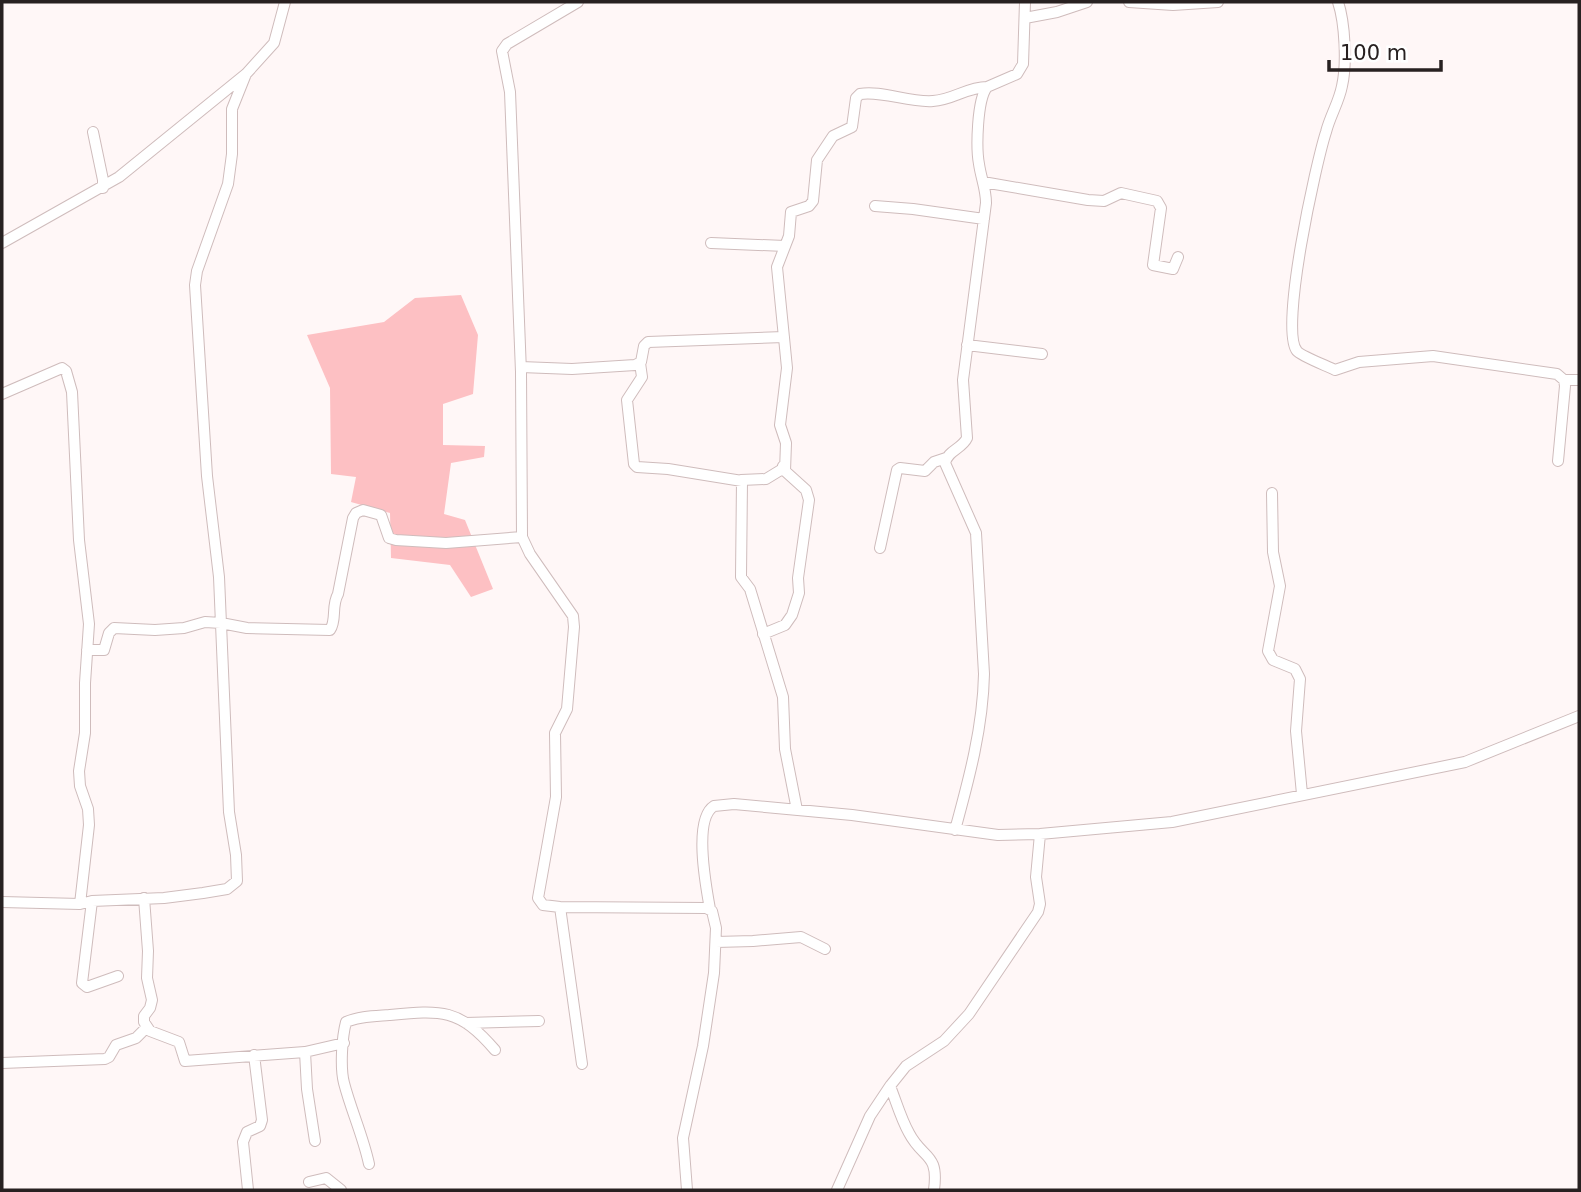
<svg xmlns="http://www.w3.org/2000/svg" width="1581" height="1192" viewBox="0 0 1581 1192" font-family="'DejaVu Sans',sans-serif">
<style>
.green{fill:#fdc0c3}
.lines{fill:none;stroke-linecap:round;stroke-linejoin:round}
.minor-casing{stroke:#cfbcbc;stroke-width:12}
.minor{stroke:#fff;stroke-width:10}
</style>
<rect width="100%" height="100%" fill="#fff7f7"/>
<path class="green" d="M461,295L478,335L473,394L443,404V445L485,446L484,457L451,463L444,514L465,520L493,589L471,597L450,565L391,558L390,513L351,502L356,477L331,474L330,388L307,335L384,322L415,298Z"/>
<g class="lines">
<defs>
<path id="minor" d="M578,2L507,44L502,51L510,92L521,372L522,537L530,554L573,616L574,627L567,709L555,733L556,797L538,898L543,905L560,907L706,908L712,911L716,928L714,973L703,1046L683,1138L687,1190
M1129,2L1173,5L1218,2
M1338,2C1345,23 1347,64 1342,86C1339,102 1330,116 1326,132C1316,163 1279,330 1297,351C1301,356 1327,366 1335,370L1359,362L1433,356L1557,374L1564,380L1565,386L1558,461
M1025,18L1057,12L1087,2
M93,132L103,180V188
M983,182L1088,200L1104,201L1121,193L1157,201L1161,208L1153,265L1173,269L1178,257
M875,206L913,209L984,219
M2,243L119,177L246,74L274,43L285,2
M711,243L785,246
M967,345L1042,354
M640,363L642,377L627,400L634,464L637,467L668,469L742,481L741,577L750,589L783,697L785,749L797,810
M521,367L572,369L635,365L641,362L644,346L648,342L784,337
M1564,380H1579
M2,394L62,368L66,371L72,392L79,540L89,624L85,683V733L79,771L80,786L88,809L89,825L80,904
M741,480L766,479L784,468L783,466
M1272,493L1273,552L1280,586L1268,651L1273,660L1295,669L1300,679L1296,731L1302,794
M880,548L897,470L900,468L925,471L934,462L946,458
M763,634L785,625L792,615L799,593L798,578L809,500L806,490L785,471L786,443L780,425L787,368L777,267L789,236L791,212L809,206L813,201L817,160L833,136L852,127L856,98L860,94C881,90 910,103 933,101C953,100 967,87 987,87
M87,650H104L109,633L114,628L155,630L184,628L205,622L221,623L247,628L330,630C337,620 331,606 338,594L353,518L356,513L363,510L381,515L389,538L396,540L446,543L522,537
M955,830C969,779 983,727 984,674L976,533L945,463C948,450 962,449 967,438L963,380L986,203C986,189 981,178 979,164C976,148 977,100 987,87L1017,74L1023,64L1025,2
M144,898L148,951L147,978L152,1000L150,1008L144,1016V1022L150,1031L179,1042L185,1061L305,1052L344,1043
M92,901L82,983L87,987L118,976
M2,902L80,904L92,901L164,898L203,893L227,889L237,881L236,855L229,812L219,577L207,476L195,285L197,271L228,184L232,154V109L246,74
M560,907L582,1064
M710,909C706,887 693,819 714,806L734,804L852,815L998,835L1040,834L1172,822L1465,762L1579,716
M716,942L753,941L801,937L825,949
M466,1023L539,1021
M305,1052L307,1089L315,1141
M2,1063L105,1059L109,1057L116,1045L136,1038L146,1028
M890,1086C896,1101 901,1119 909,1133C923,1160 939,1152 934,1190
M369,1164C363,1136 351,1110 344,1083C340,1068 342,1037 346,1022C359,1016 375,1016 389,1015C441,1010 459,1008 495,1050
M309,1182L326,1178L341,1190
M248,1190L243,1142L247,1132L260,1126L262,1120L254,1055
M837,1190L870,1116L890,1086L906,1066L944,1041L969,1014L1038,912L1040,904L1036,877L1040,834"/>
</defs>
<use href="#minor" class="minor-casing"/>
<use href="#minor" class="minor"/>
</g>
<rect width="1581" height="1192" fill="none" stroke="#282121" stroke-width="7"/>
<path d="M1329 60v10h112v-10" fill="none" stroke="#282121" stroke-width="3.5"/>
<text x="1340" y="60" font-size="21" fill="#282121" stroke="#ffffff" stroke-width="5" paint-order="stroke">100 m</text>
</svg>
